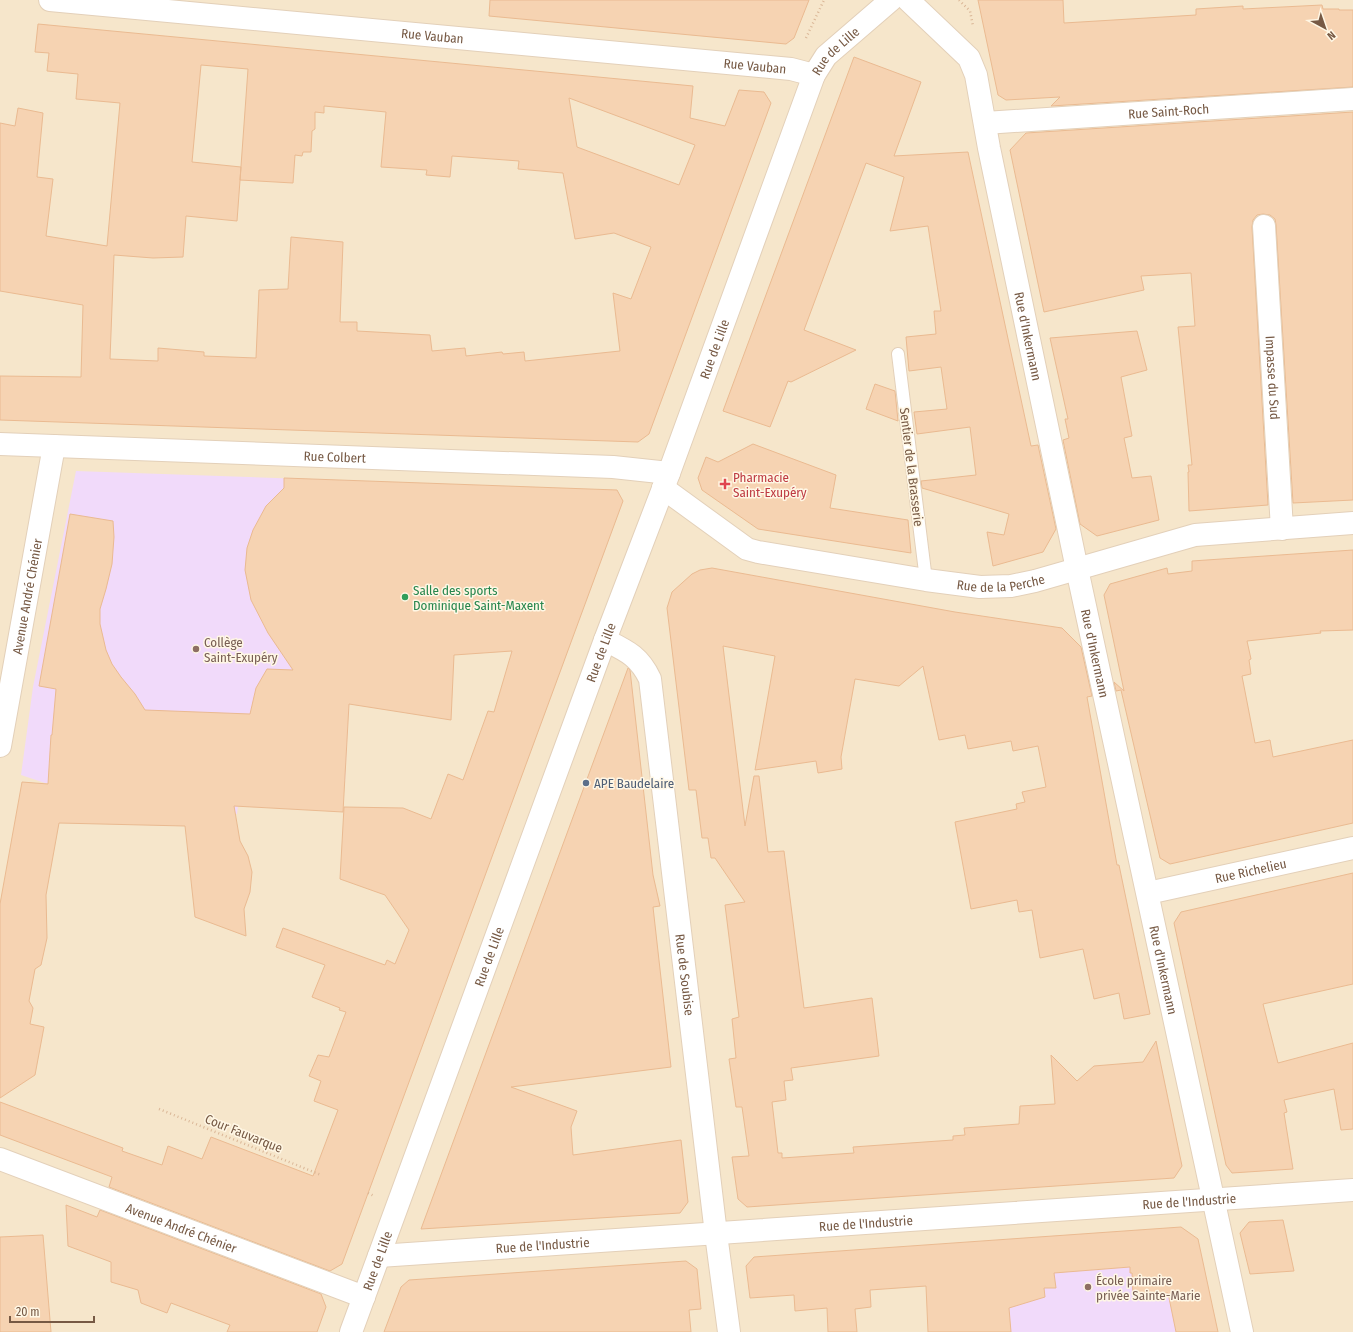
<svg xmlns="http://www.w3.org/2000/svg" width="1353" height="1332" viewBox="0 0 1353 1332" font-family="'Fira Sans Condensed',sans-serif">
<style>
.residential{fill:#f6e6cb}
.education{fill:#f1dafa}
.building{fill:#f6d3b2;stroke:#eaba91;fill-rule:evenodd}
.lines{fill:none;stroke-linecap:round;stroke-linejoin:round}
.service-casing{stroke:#e3d0b9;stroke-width:14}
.minor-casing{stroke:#e3d0b9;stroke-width:24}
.tertiary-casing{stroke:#e3d0b9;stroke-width:24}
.path{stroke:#dab696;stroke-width:2.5;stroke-dasharray:1 3;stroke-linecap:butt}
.service{stroke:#fff;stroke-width:12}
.minor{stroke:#fff;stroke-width:22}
.tertiary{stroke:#fff;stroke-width:22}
.health-dot{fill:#e0444e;stroke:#fff7e5;stroke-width:1.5}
.leisure-dot{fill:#2e9e5b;stroke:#fff7e5;stroke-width:1.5}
.education-dot{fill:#8d6e63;stroke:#fff7e5;stroke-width:1.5}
.service-dot{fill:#5c6f8a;stroke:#fff7e5;stroke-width:1.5}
.labels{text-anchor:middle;stroke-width:3;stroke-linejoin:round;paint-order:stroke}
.street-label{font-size:13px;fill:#765944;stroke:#fff7e5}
.health-label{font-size:13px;fill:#be3a42;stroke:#fff7e5;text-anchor:start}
.leisure-label{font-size:13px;fill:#27864d;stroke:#fff7e5;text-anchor:start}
.education-label{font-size:13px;fill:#785e54;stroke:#fff7e5;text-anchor:start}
.service-label{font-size:13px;fill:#4e5e75;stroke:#fff7e5;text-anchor:start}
</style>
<rect width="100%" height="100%" fill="#fef4dd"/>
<path class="residential" d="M0,0H1353V1332H0Z"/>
<path class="education" d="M76,471L360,481L345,782L327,783L238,806L237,814L163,810L78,785L45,783L21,775L33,687Z
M1106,1233L1218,1332H971Z"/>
<path class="building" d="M490,0H809L794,38L786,44L489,16Z
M978,0H1063L1064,23L1196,15V9L1243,6V9L1322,5L1323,9H1339V10H1353V87L1051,106L1060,97L1006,100L998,95Z
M38,24L693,86L690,118L725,126L739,90L764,92L771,103L649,434L638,442L0,420V376L81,377L83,305L0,291V123L15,126L18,108L43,113L37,177L53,179L46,236L107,246L120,103L76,99L78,74L47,71L49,53L35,52ZM201,65L248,69L240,180L293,183L295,155L302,156L303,152H311L312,131L315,129V112L324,113V106L386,112L381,167L427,170L426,175L450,177L452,156L519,161L518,169L563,173L575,239L614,233L651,247L631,299L613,293L620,351L525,361L524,352L503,354L502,352L466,356L465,348L432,351L430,335L357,331V322H340L343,242L291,237L288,289L259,290L256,358L204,356V352L158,348V361L110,359L114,255L153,258L183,257L186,216L237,221L241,167L192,162ZM569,98L695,145L679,185L577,147Z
M854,57L921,82L894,156L968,152L1031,446L1038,445L1056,529L1043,552L993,566L987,532L1004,535L1009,514L922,488L921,481L976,475L970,427L917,434L914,412L947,409L941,367L909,371L906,337L936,334L934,311H941L928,226L890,231L904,177L866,163L804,330L856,350L791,382L788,381L770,427L723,411Z
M1353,112V500L1293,503L1276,225L1275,219L1270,215L1263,214L1257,215L1253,220L1252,227L1268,505L1189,511L1188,472H1189L1188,465H1192L1178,327L1195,326L1191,273L1141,276L1144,290L1044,312L1010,150L1026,133Z
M1137,331L1147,370L1121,377L1132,436L1124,438L1132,478L1151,476L1159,520L1097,536L1080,524L1063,440L1069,438L1065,419H1068L1050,338Z
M875,384L895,391L898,421L866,409Z
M753,444L836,475L830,508L908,520L911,553L758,529L702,490L698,478L706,457L718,462Z
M284,478L617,490L623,501L342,1264L330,1271L109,1187L112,1177L0,1135V1102L123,1148L122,1151L162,1165L168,1146L202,1159L211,1137L313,1176L338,1110L314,1101L321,1081L309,1076L318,1055L329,1057L346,1012L339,1010L340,1008L312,997L325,965L276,947L283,928L385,965L387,960L395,964L409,930L385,895L340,879L344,807L403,808L431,819L448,774L463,780L488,711L494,712L512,651L454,655L451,720L349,704L343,812L234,806L240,841L248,856L252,872L250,892L244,909L246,936L195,917L185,826L59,823L46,895L47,938L41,965L35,969L29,1001L33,1008L30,1024L44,1027L35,1075L0,1098V904L22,782L48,784L51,735H52L56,689L39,686L70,514L113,521L114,537L112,564L106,589L100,609V624L106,650L112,664L121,677L135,694L145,710L250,714L256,688L267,669L293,670L268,633L251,600L245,570L247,548L253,530L266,506L284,488Z
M1353,550V630L1320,631L1321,633L1247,641L1251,659L1249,660L1251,674L1242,676L1255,743L1270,740L1273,757L1353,740V823L1170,864L1160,858L1121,690L1116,691L1114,682L1124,691L1104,595L1110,584L1167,568L1168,574L1192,571V561Z
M712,568L955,612L1062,628L1081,647L1092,696L1087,697L1117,865H1119L1150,1014L1124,1019L1119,993L1094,999L1083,949L1040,958L1032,910L1019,912L1017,900L971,909L955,822L1017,809L1016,804L1025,802L1022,792L1046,787L1038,746L1013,751L1011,741L968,749L965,735L939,740L923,666L899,686L855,679L841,757L842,769L818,773L816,761L755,770L775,656L723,646L745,826L754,776H759L768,852L784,851L804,1008L872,998L879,1056L791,1068L793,1080L784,1081L786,1100L772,1102L778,1153H782V1158L854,1153L853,1147L953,1140V1136L965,1135L964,1128L1019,1124L1020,1106L1055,1104L1051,1055L1077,1081L1094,1066L1143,1062L1156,1041L1182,1166L1174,1178L747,1207L738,1199L732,1157L749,1156L742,1107H736L729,1059L736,1058L732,1019L739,1017L725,905L745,902L715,858H711L708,838H702L696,790H689L667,608L672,592L692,574L700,570Z
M628,668L630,670L653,875L660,906L653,907L671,1067L511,1087L577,1111L571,1127L573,1155L681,1140L688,1202L680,1213L421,1229Z
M1353,873V984L1263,1004L1278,1063L1353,1043V1129L1341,1130L1334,1089L1284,1100L1287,1112L1284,1113L1293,1169L1232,1173L1226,1165L1174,923L1181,912Z
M66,1205L97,1217L100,1210L321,1294L326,1307L317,1332H227L230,1325L171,1303L167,1313L141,1303L138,1290L111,1282V1262L68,1246Z
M1283,1220L1294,1271L1250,1274L1240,1233L1249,1222Z
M1181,1227L1198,1239L1218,1332H1176L1168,1293L1133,1295L1132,1273H1130V1267L1054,1273L1056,1288H1044L1045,1297L1009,1308L1011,1332H928L926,1286L870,1290L871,1307L855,1309L857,1332H828L827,1308L795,1311L794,1295L750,1298L746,1266L754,1257Z
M43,1235L51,1332H0V1237Z
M686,1261L697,1269L701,1309L689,1310L691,1332H384L401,1287L409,1280Z"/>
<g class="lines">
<defs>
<path id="service" d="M898,354L926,580"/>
<g id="minor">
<path id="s1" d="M50,0L791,69L814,75"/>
<path id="s2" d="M908,0L969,58L976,75L989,148L1077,569L1242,1332"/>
<path id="s3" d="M985,123L1353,99"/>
<path id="s4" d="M1264,226L1282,529"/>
<path id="s5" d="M0,444L613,467L669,473"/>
<path id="s6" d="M663,488L747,549L758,552L926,580L980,587L1011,586L1035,581L1195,535L1353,523"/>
<path id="s7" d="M605,640C627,651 639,656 650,679L716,1234L729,1332"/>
<path id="s8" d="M0,746L54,446"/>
<path id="s9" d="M1148,893L1353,848"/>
<path id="s10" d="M0,1159L364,1297"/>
<path id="s11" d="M379,1256L1353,1190"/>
</g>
<g id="tertiary">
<path id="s12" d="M351,1332L605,640L669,473L814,75L826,56L891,0"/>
</g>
</defs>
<use href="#service" class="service-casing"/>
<use href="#minor" class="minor-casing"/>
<use href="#tertiary" class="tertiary-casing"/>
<path class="path" d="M959,0L970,11L973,26
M806,38L824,0
M159,1109L321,1175
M368,1193L374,1196"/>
<use href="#service" class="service"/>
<use href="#minor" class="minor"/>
<use href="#tertiary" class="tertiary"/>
</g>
<path class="health-dot" d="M723 478h4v4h4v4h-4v4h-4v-4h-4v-4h4z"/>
<circle class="leisure-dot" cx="405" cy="597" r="4"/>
<g class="education-dot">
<circle cx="196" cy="649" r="4"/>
<circle cx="1088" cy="1287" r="4"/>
</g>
<circle class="service-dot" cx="586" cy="783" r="4"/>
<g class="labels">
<g class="street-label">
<text dy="5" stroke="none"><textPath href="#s1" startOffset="384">Rue Vauban</textPath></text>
<text dy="5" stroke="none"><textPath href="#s12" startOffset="1372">Rue de Lille</textPath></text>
<text dy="5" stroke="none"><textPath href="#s1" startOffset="708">Rue Vauban</textPath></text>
<text dy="5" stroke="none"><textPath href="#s3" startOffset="184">Rue Saint-Roch</textPath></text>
<text dy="5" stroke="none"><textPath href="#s2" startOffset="369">Rue d'Inkermann</textPath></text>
<text dy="5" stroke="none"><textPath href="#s12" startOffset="1048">Rue de Lille</textPath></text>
<text dy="5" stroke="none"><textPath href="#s4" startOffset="152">Impasse du Sud</textPath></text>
<text dy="5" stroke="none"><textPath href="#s5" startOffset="335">Rue Colbert</textPath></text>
<text transform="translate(912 467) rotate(83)" y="5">Sentier de la Brasserie</text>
<text dy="5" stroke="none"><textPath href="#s6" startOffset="361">Rue de la Perche</textPath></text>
<text dy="5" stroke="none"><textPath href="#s8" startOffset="152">Avenue André Chénier</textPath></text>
<text dy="5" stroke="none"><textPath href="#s12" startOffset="724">Rue de Lille</textPath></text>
<text dy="5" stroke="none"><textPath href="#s2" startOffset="693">Rue d'Inkermann</textPath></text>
<text dy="5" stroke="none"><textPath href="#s9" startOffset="105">Rue Richelieu</textPath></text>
<text dy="5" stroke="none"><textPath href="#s12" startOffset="400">Rue de Lille</textPath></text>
<text dy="5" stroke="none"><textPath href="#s2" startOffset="1017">Rue d'Inkermann</textPath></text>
<text dy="5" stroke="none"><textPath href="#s7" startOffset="359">Rue de Soubise</textPath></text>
<text transform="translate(244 1133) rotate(22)" y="5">Cour Fauvarque</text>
<text dy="5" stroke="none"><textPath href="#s11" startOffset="812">Rue de l'Industrie</textPath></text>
<text dy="5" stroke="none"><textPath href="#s11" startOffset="488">Rue de l'Industrie</textPath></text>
<text dy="5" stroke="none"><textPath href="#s10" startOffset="194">Avenue André Chénier</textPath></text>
<text dy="5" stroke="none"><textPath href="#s11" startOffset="164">Rue de l'Industrie</textPath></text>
<text dy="5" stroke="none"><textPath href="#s12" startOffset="76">Rue de Lille</textPath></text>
</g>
<g class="health-label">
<text x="733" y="482">Pharmacie<tspan x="733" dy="15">Saint-Exupéry</tspan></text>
</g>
<g class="leisure-label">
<text x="413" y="595">Salle des sports<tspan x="413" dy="15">Dominique Saint-Maxent</tspan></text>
</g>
<g class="education-label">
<text x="204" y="647">Collège<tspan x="204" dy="15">Saint-Exupéry</tspan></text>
<text x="1096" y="1285">École primaire<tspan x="1096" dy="15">privée Sainte-Marie</tspan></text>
</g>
<g class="service-label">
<text x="594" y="788">APE Baudelaire</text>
</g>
</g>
<g transform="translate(1325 28) rotate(140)" stroke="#fff7e5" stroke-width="3" paint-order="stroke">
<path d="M0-3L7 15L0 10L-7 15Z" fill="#765944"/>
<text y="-6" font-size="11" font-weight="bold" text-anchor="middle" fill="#765944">N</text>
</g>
<path d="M10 1316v6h84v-6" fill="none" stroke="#765944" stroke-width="2"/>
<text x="16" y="1316" font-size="12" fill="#765944" stroke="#fff7e5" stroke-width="3" paint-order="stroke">20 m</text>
</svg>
